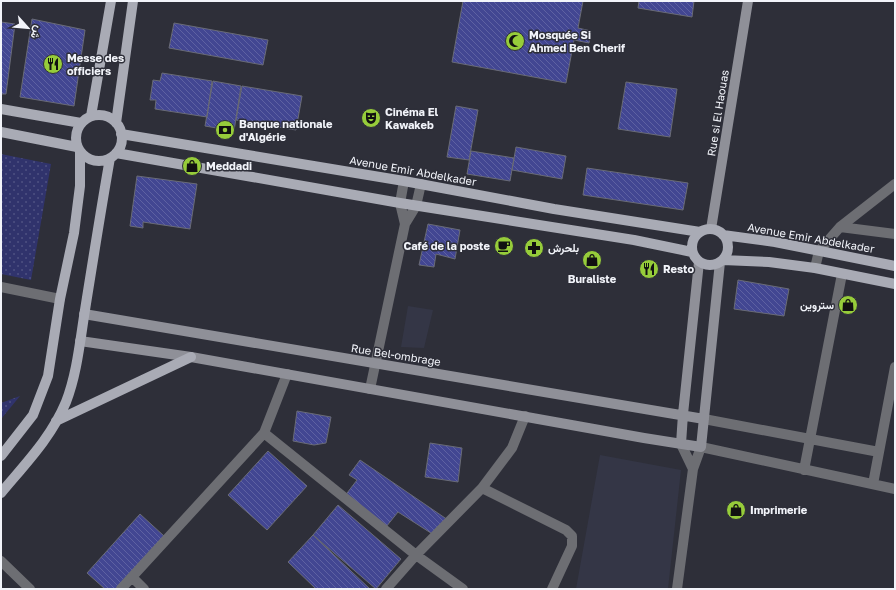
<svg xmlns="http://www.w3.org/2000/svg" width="896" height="590" viewBox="0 0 896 590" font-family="'Golos Text',Vazirmatn,sans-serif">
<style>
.built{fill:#343646}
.garden{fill:url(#garden-dots)}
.building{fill:url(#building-back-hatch);stroke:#696b76}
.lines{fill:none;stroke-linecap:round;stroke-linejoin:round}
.street{stroke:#6d6e73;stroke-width:10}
.secondary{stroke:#8f9098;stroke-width:10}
.primary{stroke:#a9abb5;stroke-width:10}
.labels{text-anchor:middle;stroke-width:3;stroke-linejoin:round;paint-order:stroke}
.poi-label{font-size:11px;font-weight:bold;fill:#f2f4fa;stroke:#2e2f39;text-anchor:start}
.street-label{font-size:11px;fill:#f2f4fa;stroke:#2e2f39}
</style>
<defs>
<pattern id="garden-dots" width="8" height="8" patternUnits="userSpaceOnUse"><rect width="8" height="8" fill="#30336c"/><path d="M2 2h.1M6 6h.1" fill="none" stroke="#4e5182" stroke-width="1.8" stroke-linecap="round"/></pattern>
<pattern id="building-back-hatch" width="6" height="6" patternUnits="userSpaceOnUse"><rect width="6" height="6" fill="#424692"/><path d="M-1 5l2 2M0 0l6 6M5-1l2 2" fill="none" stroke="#5e61a2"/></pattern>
</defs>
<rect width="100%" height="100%" fill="#2e2f39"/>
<path class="built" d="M408,306L433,310L424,348L401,347Z
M600,455L681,470L668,589H576Z"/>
<path class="garden" d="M1,154L51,164L31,280L1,274Z
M20,396L1,419V403Z"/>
<path class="building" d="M463,1H583L578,28L591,31L589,43L574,40L566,83L452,62Z
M639,1H694L692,17L638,8Z
M32,19L85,30L74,106L20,97Z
M1,22L15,24L6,94H1Z
M174,23L268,40L263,65L169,48Z
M162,73L212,81L207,117L155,109L156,100H150L153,80L160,81Z
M213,81L241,86L234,131L205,126Z
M626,82L677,89L670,137L618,129Z
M242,86L302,96L296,130L236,120Z
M456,106L478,110L469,160L447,157Z
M516,147L566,156L562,179L512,170Z
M471,151L514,158L510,181L467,174Z
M587,168L688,183L683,210L583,195Z
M137,176L197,184L190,229L143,222V228L130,226Z
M428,224L460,230L455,259L436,254L434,267L419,265Z
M738,280L789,289L784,316L734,309Z
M297,411L331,417L326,443L314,445L293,441Z
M430,443L462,448L458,482L425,477Z
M268,451L307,486L267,530L228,495Z
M360,460L448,520L434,535L398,512L386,527L344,497L357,480L349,475Z
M338,505L401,559L376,589L313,535Z
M140,514L164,536L116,589H105L87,573Z
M313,535L370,589H316L288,562Z"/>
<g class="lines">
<path class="street" d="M404,181L400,203L405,224
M840,227L895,234
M815,268L819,251L840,227L895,184
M1,287L60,299
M370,389L405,224L416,206L421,184
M704,419L879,452
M264,433L416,555L463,589
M681,444L693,469
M804,470L842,274
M873,484L895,367
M482,488L566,530L572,536V546L552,589
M1,561L30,589
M132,577L144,589
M121,589L264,433L287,374
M386,589L416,555L482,488L512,448L525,416
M677,589L693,469L701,447L895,489"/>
<path class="secondary" d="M711,229L748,1
M84,314L704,419
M80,341L191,357L644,438L701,447L720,262
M681,444L683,414L699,262"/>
<path class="primary" d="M1,109L81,123
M76 138a23 23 0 1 1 46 0a23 23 0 1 1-46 0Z
M91,116L111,1
M116,123L133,1
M1,132L77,147
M121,134L404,181L554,209L700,232
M116,153L400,203L634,240L692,252
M692 247a18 18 0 1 1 36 0a18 18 0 1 1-36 0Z
M723,235L775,242L895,266
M723,260L769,262L815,268L895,284
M56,421L191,357
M1,456L33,415L48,376L60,299L74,233L80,186V152
M1,493C25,464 51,438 66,402C77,374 80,341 85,310C93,260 101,209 110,158"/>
</g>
<defs>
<symbol id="mosque-disc" viewBox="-11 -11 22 22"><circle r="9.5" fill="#96cc3a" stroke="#2e2f39"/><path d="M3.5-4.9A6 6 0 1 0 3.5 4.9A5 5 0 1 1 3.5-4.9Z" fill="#111"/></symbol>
<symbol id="restaurant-disc" viewBox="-11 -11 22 22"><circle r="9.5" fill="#96cc3a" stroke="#2e2f39"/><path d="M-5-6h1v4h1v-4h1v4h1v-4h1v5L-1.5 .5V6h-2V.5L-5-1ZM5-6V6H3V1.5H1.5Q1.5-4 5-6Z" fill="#111"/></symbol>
<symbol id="theatre-disc" viewBox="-11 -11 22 22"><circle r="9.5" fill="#96cc3a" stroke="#2e2f39"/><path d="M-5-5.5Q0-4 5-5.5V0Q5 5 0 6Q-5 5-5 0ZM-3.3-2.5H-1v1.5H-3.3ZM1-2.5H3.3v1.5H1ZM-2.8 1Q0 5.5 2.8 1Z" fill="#111"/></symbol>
<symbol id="bank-disc" viewBox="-11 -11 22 22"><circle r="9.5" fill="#96cc3a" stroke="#2e2f39"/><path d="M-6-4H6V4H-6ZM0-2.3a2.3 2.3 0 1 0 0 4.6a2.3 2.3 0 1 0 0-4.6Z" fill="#111"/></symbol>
<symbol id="shop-disc" viewBox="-11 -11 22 22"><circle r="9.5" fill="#96cc3a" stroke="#2e2f39"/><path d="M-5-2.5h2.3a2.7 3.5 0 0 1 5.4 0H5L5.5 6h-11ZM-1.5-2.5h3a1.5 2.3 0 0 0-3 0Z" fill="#111"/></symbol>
<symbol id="cafe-disc" viewBox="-11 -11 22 22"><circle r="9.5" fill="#96cc3a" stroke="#2e2f39"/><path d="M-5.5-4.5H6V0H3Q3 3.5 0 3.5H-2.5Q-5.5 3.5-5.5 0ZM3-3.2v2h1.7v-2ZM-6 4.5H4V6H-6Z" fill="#111"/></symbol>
<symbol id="pharmacy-disc" viewBox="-11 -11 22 22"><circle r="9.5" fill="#96cc3a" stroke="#2e2f39"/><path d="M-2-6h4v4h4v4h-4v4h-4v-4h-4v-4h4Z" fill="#111"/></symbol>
</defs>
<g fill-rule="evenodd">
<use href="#mosque-disc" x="504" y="30" width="22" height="22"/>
<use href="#restaurant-disc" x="42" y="53" width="22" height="22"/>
<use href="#theatre-disc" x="360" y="107" width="22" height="22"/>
<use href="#bank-disc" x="214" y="119" width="22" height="22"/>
<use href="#shop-disc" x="181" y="155" width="22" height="22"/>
<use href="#cafe-disc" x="493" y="235" width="22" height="22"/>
<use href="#pharmacy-disc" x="523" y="237" width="22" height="22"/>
<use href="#shop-disc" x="581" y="249" width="22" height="22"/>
<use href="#restaurant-disc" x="638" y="258" width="22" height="22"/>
<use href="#shop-disc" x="837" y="294" width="22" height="22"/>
<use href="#shop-disc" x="725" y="499" width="22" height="22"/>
</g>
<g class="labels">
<g class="poi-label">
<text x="529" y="39">Mosquée Si<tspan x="529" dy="13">Ahmed Ben Cherif</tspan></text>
<text x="67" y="62">Messe des<tspan x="67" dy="13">officiers</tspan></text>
<text x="385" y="116">Cinéma El<tspan x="385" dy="13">Kawakeb</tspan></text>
<text x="239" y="128">Banque nationale<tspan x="239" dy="13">d'Algérie</tspan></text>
<text x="206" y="170">Meddadi</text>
<text x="490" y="250" text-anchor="end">Café de la poste</text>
<text x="548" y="252">بلحرش</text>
<text x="663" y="273">Resto</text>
<text x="592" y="283" text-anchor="middle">Buraliste</text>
<text x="834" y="309" text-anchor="end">ستروين</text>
<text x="750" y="514">Imprimerie</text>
</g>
<g class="street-label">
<text transform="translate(718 113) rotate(-81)" y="4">Rue si El Haouas</text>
<text transform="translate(413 171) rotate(10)" y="4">Avenue Emir Abdelkader</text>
<text transform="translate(811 238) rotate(10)" y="4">Avenue Emir Abdelkader</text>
<text transform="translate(396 355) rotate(9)" y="4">Rue Bel-ombrage</text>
</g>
</g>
<rect width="896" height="590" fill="none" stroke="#f2f4fa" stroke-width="4"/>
<g transform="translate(28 28) rotate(117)" stroke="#2e2f39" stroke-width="3" paint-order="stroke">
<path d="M0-3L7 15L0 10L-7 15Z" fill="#f2f4fa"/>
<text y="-6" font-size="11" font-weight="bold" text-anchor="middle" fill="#f2f4fa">ش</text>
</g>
</svg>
